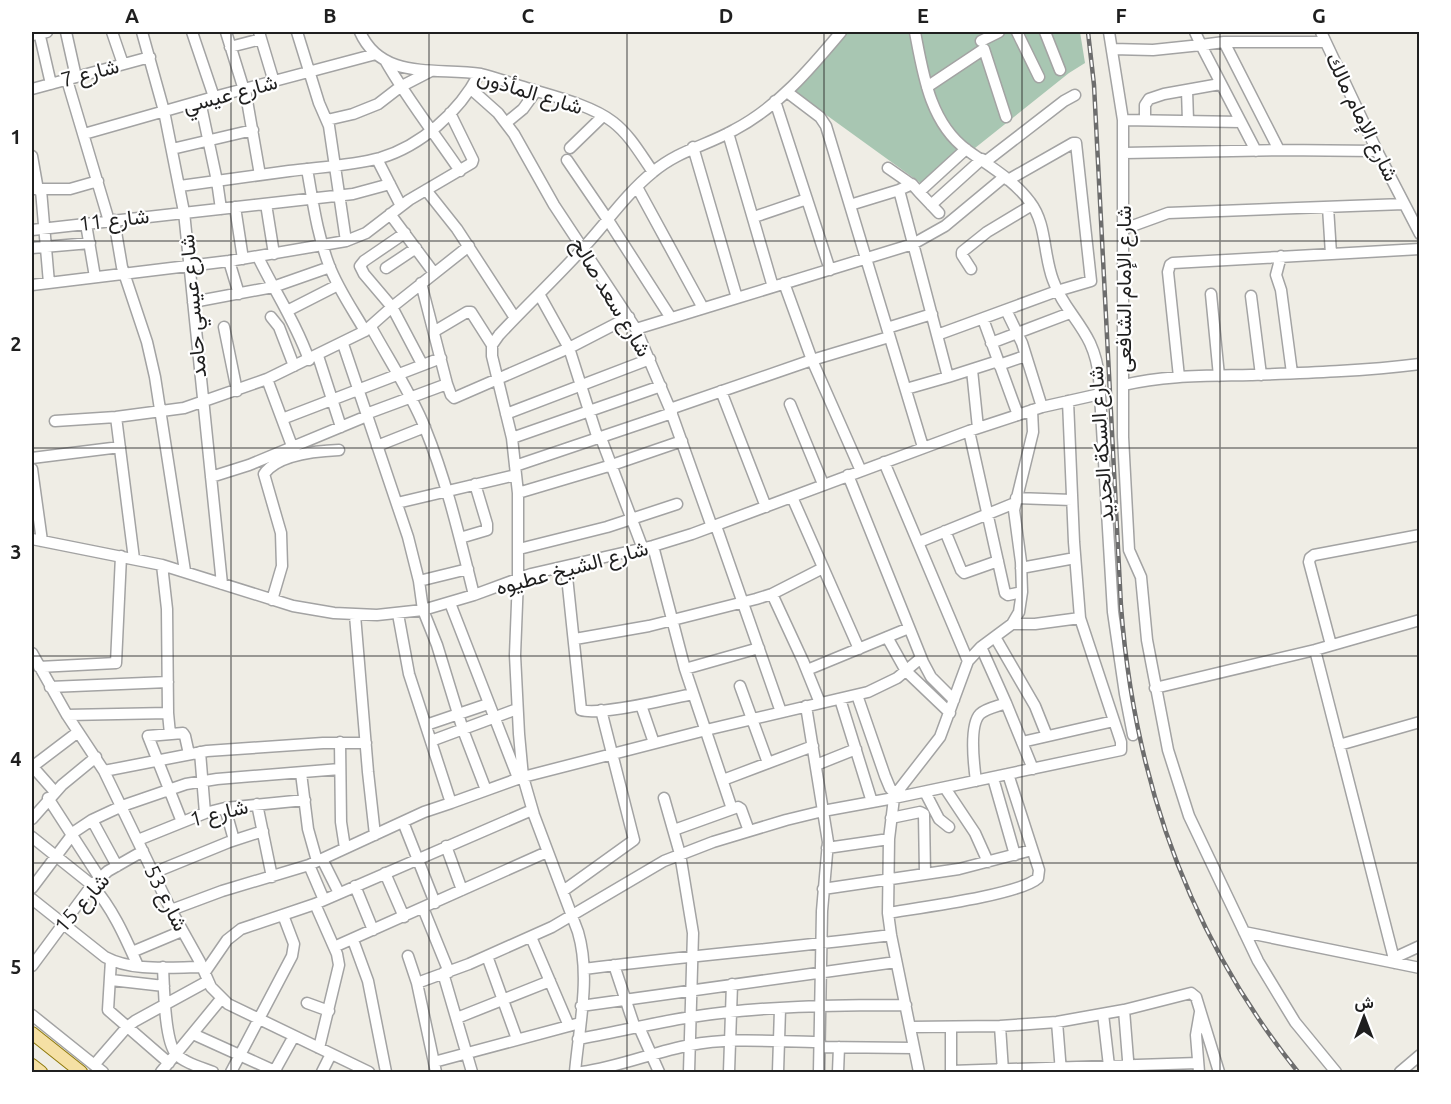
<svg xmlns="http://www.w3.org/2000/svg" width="1451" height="1104" viewBox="0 0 1451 1104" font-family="Ubuntu,Vazirmatn,sans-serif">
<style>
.cemetery{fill:#a8c6b2}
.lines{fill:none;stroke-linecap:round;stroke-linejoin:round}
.minor-casing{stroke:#a3a3a3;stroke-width:13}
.major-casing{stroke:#8e790b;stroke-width:14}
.minor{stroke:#fff;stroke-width:10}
.major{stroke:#f5e0a4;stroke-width:12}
.rail-casing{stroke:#6d6d6d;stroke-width:4.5}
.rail{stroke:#fff;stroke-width:2;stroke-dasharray:7;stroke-linecap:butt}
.grid{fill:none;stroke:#1f1f1f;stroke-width:1.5;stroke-opacity:0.55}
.labels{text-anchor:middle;stroke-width:4.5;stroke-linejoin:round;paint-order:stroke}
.street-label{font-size:21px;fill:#1f1f1f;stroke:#fff}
.neatline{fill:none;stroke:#1f1f1f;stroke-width:2}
.grid-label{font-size:20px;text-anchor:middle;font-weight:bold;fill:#1f1f1f}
</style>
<rect width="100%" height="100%" fill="#efede5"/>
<path class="cemetery" d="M842,32H1080L1085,63L1069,73L926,187L789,88Z"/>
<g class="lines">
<defs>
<path id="minor" d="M39,32L51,84
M66,32L76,77
M112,32L123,64
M142,32L164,111L184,212L222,584
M192,32L214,97
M226,32L244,90
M259,32L274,82
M297,32L319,103L329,126L346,241
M360,32C382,81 436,67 481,74C494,77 507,82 520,86C548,95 590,104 613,122C630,135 641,155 653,172
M915,32C923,74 930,123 967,150C989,166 1014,180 1030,202C1047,224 1043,254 1053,280C1061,304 1079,320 1090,343C1095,354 1098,366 1099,378L1113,612L1125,694L1133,735
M1017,32L1039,77
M1045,32L1060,70
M1109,32L1123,120V437L1129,550L1141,577L1147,640L1168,750L1189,816L1258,961L1295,1022L1336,1072
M1321,32L1377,151L1420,234
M32,35L47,32
M981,41L999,32
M1224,42L1279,150
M230,47L261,39
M1112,49L1153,50L1201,45L1195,32
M385,60C407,99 435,134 460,171
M67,80L109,221
M927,87L984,49L1006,117
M32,89L150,57
M245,89L260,175
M471,89L498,113L514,134L554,205L636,329L670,409L712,527
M1187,90L1188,121
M787,92L820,117L826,126L923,447
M200,101L217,181L221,209
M775,101L830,270
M327,120L353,114L378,104L400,87L431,71
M1123,120L1241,122
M1145,120V105L1149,99L1164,94L1220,84
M506,123L523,109L536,91
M728,133L773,287
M84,134L214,97L376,54
M693,147L737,298L913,244L945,226L1004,177
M570,148L603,116
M172,149L253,130
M1256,151L1201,45L1224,42H1325
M1124,153L1279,150L1377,151
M32,156L38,190
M377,159L401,206
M567,160L608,220L671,318
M985,162L1064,101L1075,95
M888,168L911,184
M307,169C313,202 317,234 329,265C338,289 353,310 365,331
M180,186C216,181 252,176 289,171C319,167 350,166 380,158C421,146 459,112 479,74
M637,187L703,308
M32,189H70L98,181
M41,190L49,283
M426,190L457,229L515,318
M899,190L948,377L998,361
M919,192L939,213
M266,204L274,254
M850,205L899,190L912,184L919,192L966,149
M931,205L982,159
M235,207L243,259
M1328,207L1331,254
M390,214L434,273
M754,217L807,199
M114,220L122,267L147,342L155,377L185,571
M86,224L95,277
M1124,229L1168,213L1404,204
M32,230L353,194L390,184
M405,233L364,261L360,266L364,274L392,307L422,364
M32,248L90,243
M1281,256L1276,275L1281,290L1292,373
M258,257C275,292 296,323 309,360
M229,261L239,294
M386,268L416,248
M971,269L962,255V252L987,232L1032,205
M421,283L447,384L451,395L454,398L569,348L629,317
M784,283L812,360L861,471
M32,285L229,261L346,241L366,233L409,200L472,163L473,160L450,113
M539,294L569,348L598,439
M1211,294L1219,376
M1251,296L1261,375
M193,302L273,287L330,267
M1006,310L1022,343L1042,407
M287,311L338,285
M271,317L279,327L294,366
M983,319L1018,415
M224,327L237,391
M371,327C389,360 411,393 425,428C447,482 460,539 474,595
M887,328L932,314
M636,329L737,298
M435,331L467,312H471L492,345
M937,335L1057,291L1091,281L1076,143H1073L1008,180
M991,343L1070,313
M343,344L408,537L419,581L423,610L437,645L463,730L486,790
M318,356L341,427
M999,365L1025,356
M972,370L978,428
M1179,377L1168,272L1170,265L1173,263L1420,249
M267,379L292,446
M1124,385C1165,375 1208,376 1251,375C1307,373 1364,371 1420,364
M906,389L948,377
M721,391L766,507
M790,404L823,484
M670,409L812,360L889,337
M366,414L447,384
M506,414L650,359
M116,417L134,559
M282,419L441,358
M55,421L116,417L184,408L267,379L365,331L392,307L469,246
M969,431L1005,593L1008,595L1022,592
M512,438L661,386
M601,438L643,549
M377,446L425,427
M32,458L120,447
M884,462L968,661
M515,466L672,413
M32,469L42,541
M848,475L923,662L931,677L954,700
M211,477L249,465L367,416
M518,493L612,465L682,441
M792,497L859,649
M1016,498L1072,500
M397,503L516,475
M716,526L781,712
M945,531L961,570L964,573L998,561
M460,538L487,530V524L475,484
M32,539L162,565L293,606L334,613L377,615L423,610L474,595L531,574L653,546L692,534L969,431L1042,407L1100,394
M919,542L1015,503
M653,546L685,669L732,809
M519,549L607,527L677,504
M162,565L167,609L168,713L170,734
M566,567L581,710C600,716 671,698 693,694
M1021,568L1075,558
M419,581L468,569
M772,594L803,661L820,703
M272,600L282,566L281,533L264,474C278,454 317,451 339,450
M450,603L518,778
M398,614L409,674L451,803L523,777L706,730L868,692L897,678L921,658
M355,615L368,772L375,835
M1012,624H1035L1080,618
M887,637L906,671L950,713
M995,637L1035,706L1047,736
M575,639L649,626L756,599L772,594L823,568
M1331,645L1309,562L1310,558L1314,555L1420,535
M981,647L1006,703L1033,769
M1315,650L1395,963
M32,653L67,715L104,771L171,910L200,962L211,987L228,1004L369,1072
M39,667L116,663L121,556
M685,669L759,648
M807,670L909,628
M740,686L768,763
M50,687L168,682
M1155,688L1315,650L1420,620
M857,695L885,776L890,788L896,795
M840,699L872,802
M641,705L654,743
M806,706L828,842L822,911L819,1072
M67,715L168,713
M426,725L488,704
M431,741L517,709
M340,742L341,822L345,848
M1022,742L1114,721
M1339,745L1420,722
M200,752L205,813
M816,765L856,749
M32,766L55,792
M32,767L78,732
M104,771L207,751L323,743H366
M301,773L308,829L317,861
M993,778L1015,855
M723,780L813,746
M976,781C974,766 969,725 980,714C986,708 999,706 1006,703
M945,788L975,833L988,862
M925,792L939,819L949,827
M48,798L99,877
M664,798L680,854L693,933L689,1072
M257,804L272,877
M225,808L234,840
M891,818L920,812L924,814L925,874
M32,819L62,785L96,757
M92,820L117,866
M182,822L148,736L183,733L185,736L189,754
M403,822L435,903
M674,830L738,807L741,809L749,831
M71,834L92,820L122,806L186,784L217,779L340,769
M32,837L92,885C113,909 125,937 138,966
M138,840L205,813L225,808L305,800
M446,846L462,890
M827,848L889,839
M322,859L339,893
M309,865L324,900
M153,873L229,842L263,831
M385,873L404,917
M355,886L373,930
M32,888L72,835
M823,889L959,869L1032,850
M563,891L634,840L601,710
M32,899L105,957C133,972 172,967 203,967
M315,904L337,954L339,965L319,1048
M423,908L449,972
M171,910L222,891L309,865L424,812L451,803
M888,913C917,908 1020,895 1038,878L1039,870L1008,774
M1244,932L1420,968
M531,937L569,1026
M353,940L368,981L386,1072
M334,947L547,852
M132,952L182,931
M408,956L417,983L436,1072
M487,956L517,1039
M1394,958L1420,946
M111,960L108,1010L169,1063
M614,965L635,1028
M32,966L92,885L108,871L143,851
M163,967C164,985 164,1040 176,1054C184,1063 203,1068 213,1072
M584,969C686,956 788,948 891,935
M205,972L227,940L241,929L315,904L532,810
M443,973L472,1072
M111,980L164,986
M417,983L469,964L552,927L664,861L713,842L786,820L823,811L894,798L1121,750V742L1080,618L1074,542L1068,401
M307,1003L329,1011
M581,1006L896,962
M1124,1010L1129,1072
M1103,1014L1109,1066
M32,1015L103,1072
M457,1018L550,981
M1057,1022L1061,1072
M1000,1026L1003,1071
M639,1027L659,1072
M910,1027L1000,1026L1057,1022L1124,1010L1191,993L1196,997L1219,1072
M193,1034L277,1072
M578,1039C616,1032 653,1023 691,1017C762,1006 834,1005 906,1005
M820,1047L914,1048
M434,1062L580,1023
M94,1065L127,1027L135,1021L208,981
M951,1071L1198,1063
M161,1072L221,999
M231,1072L292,956L294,944L283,915
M274,1072L294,1036
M322,1072L331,1054
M575,1072C579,1027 591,976 578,932L534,815L523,777L519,734L515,655L518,578V493L512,438L492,356V345L499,335C527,305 557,277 585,246C607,222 627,193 653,172C679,150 706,146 734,130C778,107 810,69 841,32
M582,1072C619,1067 654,1052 690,1045C732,1037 778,1042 820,1042
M729,1072L732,984
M778,1072L780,1009
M838,1072L839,1047
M919,1072L891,935L888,913L889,839L894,798L898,791L940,737L968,661L981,647L1012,624L1019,612L1022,592L1021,562L1014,510L1033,432L1032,410
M951,1072V1027
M1199,1072L1196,1035L1200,1012
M1400,1072L1420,1055"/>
<path id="major" d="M32,1033L81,1072
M32,1065L41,1072"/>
</defs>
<use href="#minor" class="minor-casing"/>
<use href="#major" class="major-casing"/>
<use href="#minor" class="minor"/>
<use href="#major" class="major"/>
<defs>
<path id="rail" d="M1088,32L1094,85L1121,606C1134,778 1189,937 1298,1072"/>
</defs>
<use href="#rail" class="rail-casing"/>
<use href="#rail" class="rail"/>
</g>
<path class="grid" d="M231,32V1072M429,32V1072M627,32V1072M824,32V1072M1022,32V1072M1220,32V1072M32,241H1420M32,448H1420M32,656H1420M32,863H1420"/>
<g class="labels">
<g class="street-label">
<text transform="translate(90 73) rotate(-15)" y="7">شارع 7</text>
<text transform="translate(530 92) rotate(17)" y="7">شارع المأذون</text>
<text transform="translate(230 94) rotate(-15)" y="7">شارع عيسي</text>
<text transform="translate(1362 117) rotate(64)" y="7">شارع الإمام مالك</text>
<text transform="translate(114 220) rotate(-7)" y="7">شارع 11</text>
<text transform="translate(1124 289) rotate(-90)" y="7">شارع الإمام الشافعى</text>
<text transform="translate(611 297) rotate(59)" y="7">شارع سعد صالح</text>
<text transform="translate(193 306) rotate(-95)" y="7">شارع عيسي حامد</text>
<text transform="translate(1101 444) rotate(-94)" y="7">شارع السكة الحديد</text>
<text transform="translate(572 568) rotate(-15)" y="7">شارع الشيخ عطيوه</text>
<text transform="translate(219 813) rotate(-14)" y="7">شارع 1</text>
<text transform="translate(166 898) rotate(63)" y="7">شارع 53</text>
<text transform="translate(82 903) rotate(-49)" y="7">شارع 15</text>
</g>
</g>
<rect width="1451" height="1104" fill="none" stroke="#ffffff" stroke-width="66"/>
<g transform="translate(1364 1017)" stroke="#ffffff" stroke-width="4.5" paint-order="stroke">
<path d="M0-4.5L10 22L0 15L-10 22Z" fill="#1f1f1f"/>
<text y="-9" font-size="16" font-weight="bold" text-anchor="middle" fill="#1f1f1f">ش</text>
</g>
<rect x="33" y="33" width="1385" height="1038" class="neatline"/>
<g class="grid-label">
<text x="132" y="23">A</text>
<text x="330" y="23">B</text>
<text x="528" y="23">C</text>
<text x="726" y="23">D</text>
<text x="923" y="23">E</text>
<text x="1121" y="23">F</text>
<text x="1319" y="23">G</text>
<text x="16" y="144">1</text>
<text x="16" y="351">2</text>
<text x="16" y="559">3</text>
<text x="16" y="766">4</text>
<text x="16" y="974">5</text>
</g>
</svg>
